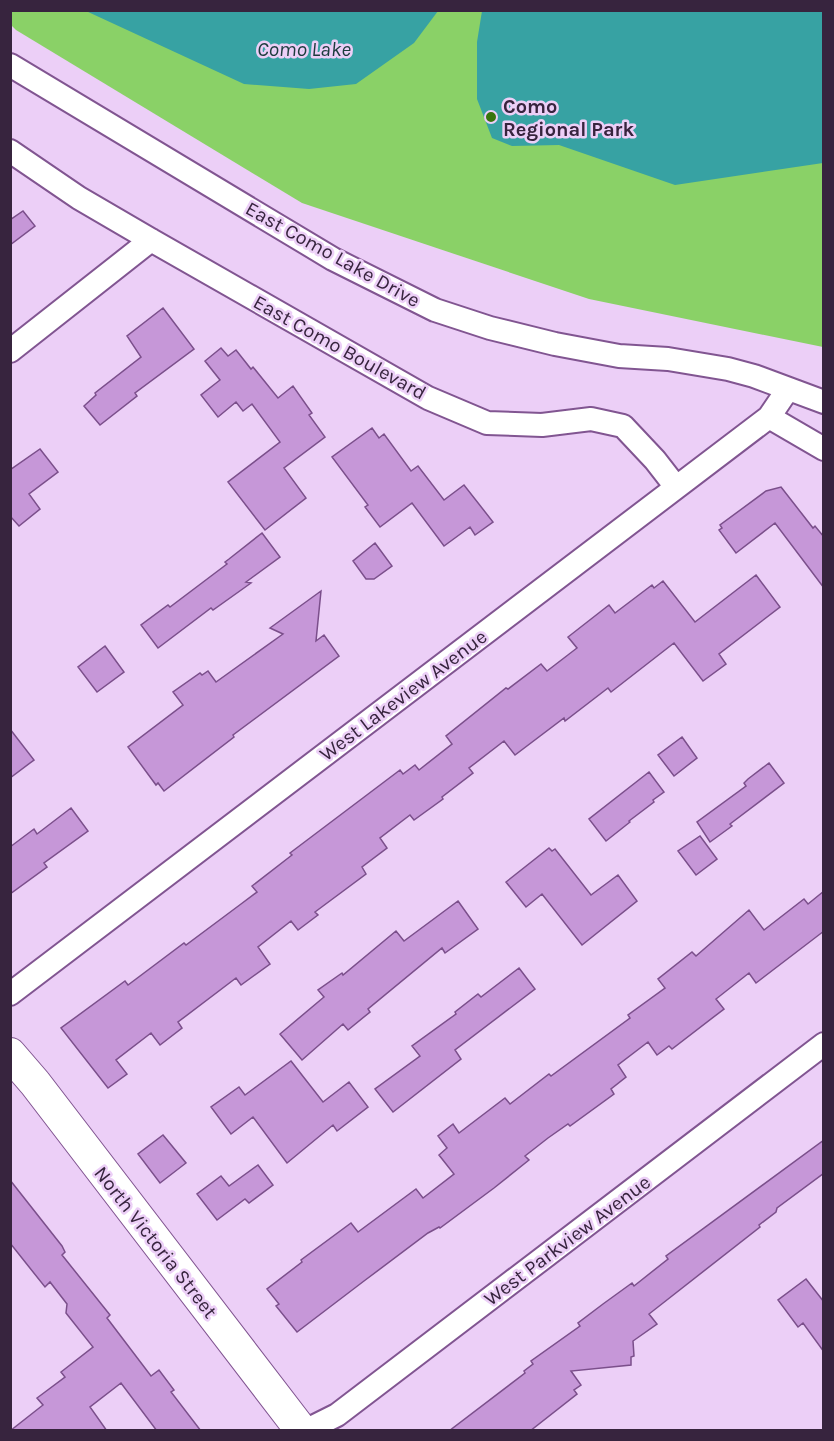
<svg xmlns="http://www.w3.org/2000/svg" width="834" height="1441" viewBox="0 0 834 1441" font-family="Karla,sans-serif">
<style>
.green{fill:#8ad167}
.water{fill:#37a2a3}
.building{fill:#c697d8;stroke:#7b4f8b;stroke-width:1.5}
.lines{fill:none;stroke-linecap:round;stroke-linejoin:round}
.street-casing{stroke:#815591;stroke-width:26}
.secondary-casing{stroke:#815591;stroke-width:34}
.street{stroke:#fff;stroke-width:22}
.secondary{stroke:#fff;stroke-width:32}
.poi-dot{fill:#38750c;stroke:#eccff7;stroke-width:2}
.labels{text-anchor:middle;stroke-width:5;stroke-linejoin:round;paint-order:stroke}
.poi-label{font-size:20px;font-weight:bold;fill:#37243e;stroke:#eccff7;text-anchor:start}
.street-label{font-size:20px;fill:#37243e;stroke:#eccff7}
.water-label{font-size:21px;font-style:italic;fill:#1c3c3d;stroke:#eccff7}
</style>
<rect width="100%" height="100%" fill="#eccff7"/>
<path class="green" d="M11,10L823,11V347L589,299L302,203L16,30L11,25Z"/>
<path class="water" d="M86,11H438L414,43L356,84L309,89L244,84Z
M482,11H823V163L675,185L559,145L512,146L492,138L477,99V42Z"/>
<path class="building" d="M23,211L35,226L10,245V220Z
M163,308L194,349L135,393L137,396L100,425L84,406L96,395L95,393L141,357L127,336Z
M221,348L228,356L236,350L251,369L253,367L278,398L293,386L312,413L309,415L325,437L284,468L306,498L265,530L228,482L280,442L252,404L243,411L236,402L218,417L201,395L220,380L205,361Z
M372,428L379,438L384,434L411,471L418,466L444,500L464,485L493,522L475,535L470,527L444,546L412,503L380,527L365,507L368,505L332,457Z
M40,449L58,472L29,494L40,509L19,526L10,516V470Z
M781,487L813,528L815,526L824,537V588L775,523L736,553L719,530L722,528L720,525L766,491Z
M262,533L280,557L246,582L251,583L213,610L211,608L158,648L141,625L168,605L170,607L227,564L225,562L229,559Z
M375,543L392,566L374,579H366L353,561Z
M756,575L780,607L719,654L726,664L703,681L674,643L611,692L608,688L565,721L564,718L515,755L504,741L469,768L473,773L442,797L443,799L414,820L410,815L380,838L387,848L362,867L366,874L315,912L318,915L298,930L291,921L258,947L270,964L241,985L236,978L178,1022L182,1028L160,1045L151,1033L116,1060L127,1074L108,1088L61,1028L125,981L128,985L184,943L186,945L241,904L257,892L252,886L292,855L290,853L400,770L403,774L415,765L419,770L452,744L446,736L506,688L508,689L541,664L547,671L577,648L568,637L609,605L615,613L652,585L654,588L663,581L695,622Z
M321,591L316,641L324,635L339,656L233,735L234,737L164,791L158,783L156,785L128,747L183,705L173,692L200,673L202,675L208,671L216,682L283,634L270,628Z
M105,646L124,672L97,692L78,667Z
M10,729L34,760L10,778Z
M682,737L697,758L674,776L658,755Z
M769,763L784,783L730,824L732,826L710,842L697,822L746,786L744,783L748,779Z
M649,772L664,792L653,800L654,802L629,821L630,822L606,841L589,819Z
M71,808L88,831L44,863L47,867L10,894V847L34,829L37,834Z
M700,836L717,859L696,875L678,851Z
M549,848L552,851L555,849L591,895L618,875L637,901L582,945L542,894L526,907L506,882Z
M824,891V931L756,983L749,973L716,999L724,1009L672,1049L669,1046L657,1055L648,1042L618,1065L626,1077L611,1089L614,1094L570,1126L568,1124L548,1138L525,1156L529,1160L494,1188L440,1228L439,1227L428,1233L364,1281L297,1332L276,1306L279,1304L267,1289L302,1262L301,1260L351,1223L358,1232L416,1189L423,1198L454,1174L439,1155L447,1148L438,1136L453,1124L459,1133L505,1098L510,1104L549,1074L551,1076L630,1018L628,1015L665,988L658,979L692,952L696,956L749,910L764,930L804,899L808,904Z
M458,901L478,929L445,953L442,948L368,1009L370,1012L348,1030L343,1024L302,1060L280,1034L324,997L318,990L342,973L343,975L396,931L404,941Z
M519,968L535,989L455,1050L461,1059L393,1112L375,1089L420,1056L412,1046L456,1014L455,1012L478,994L481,997Z
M291,1061L323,1102L349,1082L368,1107L337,1131L333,1125L287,1163L253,1117L231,1134L211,1107L239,1087L245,1095Z
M163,1135L186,1163L160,1183L138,1154Z
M824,1140V1173L777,1208L776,1212L759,1225L760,1227L649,1314L657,1324L633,1341L634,1356L631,1357V1365L571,1371L581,1385L574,1390L577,1394L530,1431H449L525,1373L524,1371L533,1364L531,1361L580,1326L578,1323L603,1304L632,1283L634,1286L668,1259L666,1256Z
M258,1165L273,1185L249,1203L245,1199L217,1220L197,1194L221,1176L229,1186Z
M10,1180L62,1246L65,1252L62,1255L110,1315L107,1318L151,1376L159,1370L174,1390L171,1392L201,1431H157L121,1383L90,1407L107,1431H10L43,1405L37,1398L65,1377L61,1372L93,1347L66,1313L67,1304L50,1282L45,1287L10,1243Z
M806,1279L824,1302V1352L803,1323L798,1327L778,1300Z"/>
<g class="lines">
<defs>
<path id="street" d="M10,65L333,259L435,310L490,328L555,344L619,356L668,359L728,369L754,376L824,402
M10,151L79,198L151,240L428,398L487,423L542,425L591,419L623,426L655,460L676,487
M10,351L151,240
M769,417L824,449
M10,994L769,417L788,389
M307,1430L337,1415L824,1044"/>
<path id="secondary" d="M10,1054L35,1083L301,1430"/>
</defs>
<use href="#street" class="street-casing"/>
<use href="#secondary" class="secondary-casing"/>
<use href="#street" class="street"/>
<use href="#secondary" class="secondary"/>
</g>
<circle class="poi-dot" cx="491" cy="117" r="6"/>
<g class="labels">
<g class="poi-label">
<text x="503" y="113">Como<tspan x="503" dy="23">Regional Park</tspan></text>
</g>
<g class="street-label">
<text transform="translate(333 254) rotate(29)" y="7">East Como Lake Drive</text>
<text transform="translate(340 347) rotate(29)" y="7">East Como Boulevard</text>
<text transform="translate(403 695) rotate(-37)" y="7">West Lakeview Avenue</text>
<text transform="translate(567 1240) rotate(-37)" y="7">West Parkview Avenue</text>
<text transform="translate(156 1242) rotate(52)" y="7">North Victoria Street</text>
</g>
<g class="water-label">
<text x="304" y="56">Como Lake</text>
</g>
</g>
<rect width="834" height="1441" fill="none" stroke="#37243e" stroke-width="24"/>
</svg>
